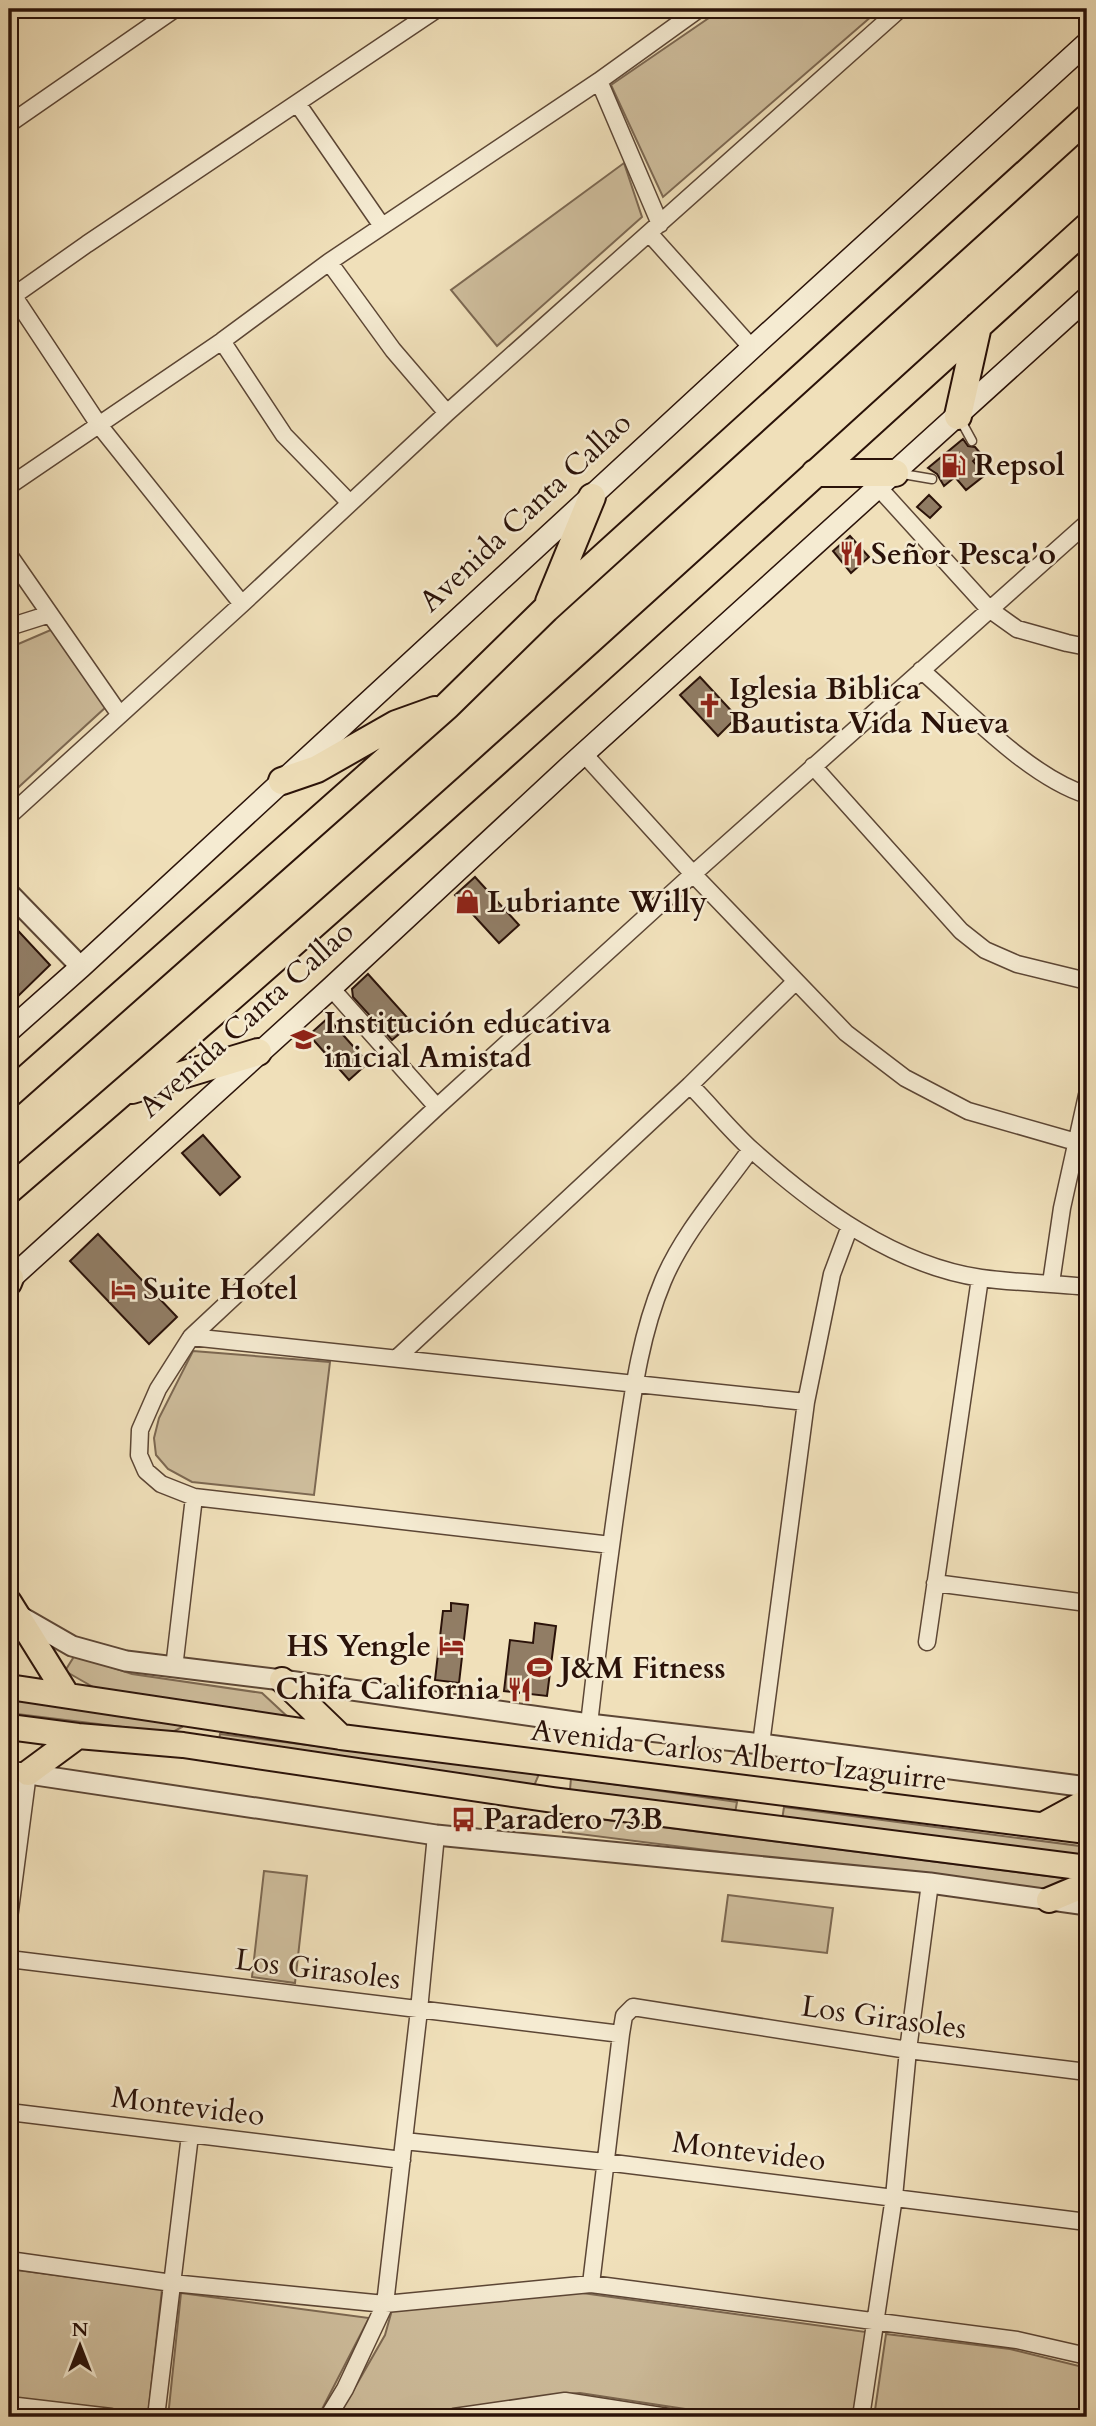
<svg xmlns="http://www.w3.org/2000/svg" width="1096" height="2426" viewBox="0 0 1096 2426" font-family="Cardo,serif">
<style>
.green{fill:#cebd9c;stroke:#7c6852;stroke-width:2}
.building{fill:#917d65;stroke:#2a1209;stroke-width:2}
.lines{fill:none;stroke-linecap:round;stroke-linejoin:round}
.service-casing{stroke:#5c4635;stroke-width:11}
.minor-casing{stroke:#5c4635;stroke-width:19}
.tertiary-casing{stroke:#5c4635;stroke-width:23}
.secondary-casing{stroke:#2a1209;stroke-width:24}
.primary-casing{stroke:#2a1209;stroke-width:28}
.trunk-casing{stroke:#2a1209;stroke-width:30}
.service{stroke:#f5ebd2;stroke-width:8}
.minor{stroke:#f5ebd2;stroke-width:16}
.tertiary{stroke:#f5ebd2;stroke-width:19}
.secondary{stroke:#f5ebd2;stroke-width:21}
.primary{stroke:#f0e0ba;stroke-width:24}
.trunk{stroke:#f0e0ba;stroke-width:26}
.labels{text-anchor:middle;stroke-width:5;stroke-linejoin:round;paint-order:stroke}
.poi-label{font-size:30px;font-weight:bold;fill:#2a1209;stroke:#f5ebd2;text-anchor:start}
.street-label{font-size:30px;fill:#2a1209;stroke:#f5ebd2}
</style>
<rect width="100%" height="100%" fill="#f0e0ba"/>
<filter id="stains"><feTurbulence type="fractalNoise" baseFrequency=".00286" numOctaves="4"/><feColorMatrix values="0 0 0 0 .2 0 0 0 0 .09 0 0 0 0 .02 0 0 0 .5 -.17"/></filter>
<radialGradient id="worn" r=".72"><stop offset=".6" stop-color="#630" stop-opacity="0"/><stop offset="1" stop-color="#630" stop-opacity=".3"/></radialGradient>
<path class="green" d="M722,9H880L663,197L611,85Z
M624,163L642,217L497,346L451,290Z
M53,629L107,706L9,796V648Z
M193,1351L330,1362L314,1495L192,1482L168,1469L156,1455L154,1438L159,1418Z
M75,1655L132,1674L262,1693L290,1719L116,1700L65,1671Z
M9,1696L178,1716L182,1727L171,1733L9,1713Z
M220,1734L539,1774L534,1786L218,1746Z
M571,1778L737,1802L735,1813L570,1790Z
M784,1807L1087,1847V1861L782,1820Z
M566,1815L1087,1881L1065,1895L563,1832Z
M264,1871L307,1876L295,1983L252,1977Z
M728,1895L833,1908L827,1953L722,1941Z
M9,2269L162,2289L148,2416L9,2399Z
M575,2292L866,2332L855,2417H738L580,2393C537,2395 495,2409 452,2415C415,2420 376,2417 338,2417L385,2335L392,2310Z
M181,2293L369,2318L318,2417H168Z
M886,2334L1010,2349L1087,2368V2417H874Z"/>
<path class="building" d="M963,439L968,446L975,447L981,454L973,461L985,475L966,490L955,477L944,486L937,474L928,468Z
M929,495L941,507L930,518L917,507Z
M850,536L869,557L851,573L833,551Z
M700,677L737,717L718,736L680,695Z
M475,877L519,925L499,943L455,895Z
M9,921L50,965L9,1005Z
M368,974L412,1023L392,1040L353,997L352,989Z
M328,1018L368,1063L349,1080L309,1035Z
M203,1135L240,1177L220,1195L182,1153Z
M98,1234L177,1317L149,1344L70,1261Z
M451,1603L468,1605L459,1683L435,1680L443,1611H451Z
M535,1623L556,1626L547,1696L504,1691L510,1640L533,1643Z"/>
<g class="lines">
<defs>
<path id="service" d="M960,419L972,441
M897,473L932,479"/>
<path id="minor" d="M599,81L660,224
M297,103L382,226
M9,124L175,9
M649,233L752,348
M329,262L393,350L447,413
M9,289L99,425L242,604
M9,299L87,244L437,9
M222,341L284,435L350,503
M9,486L222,341L329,262L599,81L699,9
M879,488L989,609L1017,629L1067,643L1087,647
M9,555L120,715
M9,627L50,614
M921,670C967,710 1029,777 1087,795
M584,754L693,874L846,1033L905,1078L968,1111L1076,1142
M813,766L961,931L985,950L1017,964L1087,981
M9,816L242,604L447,413L900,9
M331,988L437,1107
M690,1085C711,1106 730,1130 752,1150C817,1208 894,1265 981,1278C1016,1283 1052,1283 1087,1287
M1051,1283L1062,1208L1087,1095
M191,1337L806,1402
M398,1357L690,1085L796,981
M611,1545L194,1497L161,1484L146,1471L139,1455L140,1430L158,1389L191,1337L437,1107L693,874L1087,523
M935,1583L1087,1603
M927,1642L980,1278
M174,1668L194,1497
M589,1724C599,1636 610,1549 623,1461C632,1400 639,1338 663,1281C683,1233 721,1191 751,1149
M761,1744L806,1402L832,1274L850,1226
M9,1918L28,1773
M9,1959L621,2034
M9,2112L402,2160
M404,2141L605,2162L1087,2222
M9,2260L172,2283L385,2304L591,2284L1017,2340L1087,2356
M591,2284L621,2034L624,2016L633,2007L908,2050L1087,2072
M9,2405L111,2417
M156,2417L190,2135
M328,2417L345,2389L385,2304L419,2010L436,1835
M454,2417L565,2401L668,2417
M861,2417L894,2197L908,2050L930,1883"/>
<path id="tertiary" d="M9,893L81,967
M18,1615L72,1646L126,1661L282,1680L589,1724L761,1744L1087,1787
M9,1771L436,1835L930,1883L1087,1905"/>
<path id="secondary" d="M9,1031L81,967L752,348L1087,43
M9,1280L331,988L570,766L1087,298"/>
<path id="primary" d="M9,1283L11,1278
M9,1602L67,1695
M282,1680L341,1737
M9,1687L341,1737L1087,1831
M9,1727L78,1736L183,1745L553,1800L1087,1868
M28,1773L78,1736
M1043,1825L1087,1801
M1049,1900L1087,1884"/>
<path id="trunk" d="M958,416L978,326
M815,473H895
M549,602L592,497
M282,781L317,769L396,724L435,710
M132,1090L258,1052
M9,1094L447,706L546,609L1087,118
M9,1190C375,877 730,551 1087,227"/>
</defs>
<use href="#service" class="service-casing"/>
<use href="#minor" class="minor-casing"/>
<use href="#tertiary" class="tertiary-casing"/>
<use href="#secondary" class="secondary-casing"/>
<use href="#primary" class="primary-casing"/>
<use href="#trunk" class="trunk-casing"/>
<use href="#service" class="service"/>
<use href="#minor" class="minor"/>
<use href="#tertiary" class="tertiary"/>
<use href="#secondary" class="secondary"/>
<use href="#primary" class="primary"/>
<use href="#trunk" class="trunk"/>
</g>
<defs>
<symbol id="fuel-bare" viewBox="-9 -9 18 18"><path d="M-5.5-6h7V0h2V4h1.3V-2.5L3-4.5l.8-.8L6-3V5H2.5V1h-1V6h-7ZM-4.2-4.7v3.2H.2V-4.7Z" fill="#8f2418" stroke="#f5ebd2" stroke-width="2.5" paint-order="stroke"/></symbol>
<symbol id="restaurant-bare" viewBox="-9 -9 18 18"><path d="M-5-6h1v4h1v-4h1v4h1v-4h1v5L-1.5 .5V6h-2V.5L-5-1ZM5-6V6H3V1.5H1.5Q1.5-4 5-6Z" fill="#8f2418" stroke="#f5ebd2" stroke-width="2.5" paint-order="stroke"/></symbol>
<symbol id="church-bare" viewBox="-9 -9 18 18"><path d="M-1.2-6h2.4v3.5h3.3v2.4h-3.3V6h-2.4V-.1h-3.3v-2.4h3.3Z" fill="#8f2418" stroke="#f5ebd2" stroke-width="2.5" paint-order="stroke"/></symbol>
<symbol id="shop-bare" viewBox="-9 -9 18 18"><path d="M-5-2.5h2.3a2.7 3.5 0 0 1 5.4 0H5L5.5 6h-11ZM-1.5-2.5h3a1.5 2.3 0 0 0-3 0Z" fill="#8f2418" stroke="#f5ebd2" stroke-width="2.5" paint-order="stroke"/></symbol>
<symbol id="school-bare" viewBox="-9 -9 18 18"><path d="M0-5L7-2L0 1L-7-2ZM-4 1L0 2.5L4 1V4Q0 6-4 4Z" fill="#8f2418" stroke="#f5ebd2" stroke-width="2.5" paint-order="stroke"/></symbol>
<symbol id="hotel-bare" viewBox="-9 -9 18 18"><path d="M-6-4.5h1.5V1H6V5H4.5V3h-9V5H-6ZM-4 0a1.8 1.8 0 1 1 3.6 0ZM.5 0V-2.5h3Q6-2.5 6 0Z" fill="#8f2418" stroke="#f5ebd2" stroke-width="2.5" paint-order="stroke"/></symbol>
<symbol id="stadium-bare" viewBox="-9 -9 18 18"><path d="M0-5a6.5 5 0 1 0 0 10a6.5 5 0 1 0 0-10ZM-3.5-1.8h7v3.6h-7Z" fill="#8f2418" stroke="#f5ebd2" stroke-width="2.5" paint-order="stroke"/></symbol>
<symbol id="bus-bare" viewBox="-9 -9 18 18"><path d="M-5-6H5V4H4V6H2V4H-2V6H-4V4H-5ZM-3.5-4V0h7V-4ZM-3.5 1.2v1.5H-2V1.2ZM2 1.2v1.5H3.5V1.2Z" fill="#8f2418" stroke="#f5ebd2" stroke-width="2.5" paint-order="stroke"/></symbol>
</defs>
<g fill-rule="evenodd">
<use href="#fuel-bare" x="936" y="448" width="35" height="35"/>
<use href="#restaurant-bare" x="834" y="536" width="35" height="35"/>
<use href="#church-bare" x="692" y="688" width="35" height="35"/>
<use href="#shop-bare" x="450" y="884" width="35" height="35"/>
<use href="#school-bare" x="286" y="1022" width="35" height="35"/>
<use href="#hotel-bare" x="106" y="1272" width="35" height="35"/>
<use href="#hotel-bare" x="434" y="1628" width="35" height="35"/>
<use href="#stadium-bare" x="522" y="1650" width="35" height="35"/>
<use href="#restaurant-bare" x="502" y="1672" width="35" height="35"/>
<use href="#bus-bare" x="446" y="1802" width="35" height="35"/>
</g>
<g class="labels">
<g class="poi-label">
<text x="974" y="475">Repsol</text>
<text x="871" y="564">Señor Pesca'o</text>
<text x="729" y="699">Iglesia Biblica<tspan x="729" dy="34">Bautista Vida Nueva</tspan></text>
<text x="487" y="912">Lubriante Willy</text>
<text x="324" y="1033">Institución educativa<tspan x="324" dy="34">inicial Amistad</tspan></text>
<text x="143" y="1299">Suite Hotel</text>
<text x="431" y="1656" text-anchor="end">HS Yengle</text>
<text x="560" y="1678">J&amp;M Fitness</text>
<text x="500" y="1699" text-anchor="end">Chifa California</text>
<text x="483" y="1829">Paradero 73B</text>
</g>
<g class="street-label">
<text transform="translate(525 512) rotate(-43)" y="10">Avenida Canta Callao</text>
<text transform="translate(246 1019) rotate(-42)" y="10">Avenida Canta Callao</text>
<text transform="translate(739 1755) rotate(7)" y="10">Avenida Carlos Alberto Izaguirre</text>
<text transform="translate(318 1969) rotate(7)" y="10">Los Girasoles</text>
<text transform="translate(884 2017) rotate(8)" y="10">Los Girasoles</text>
<text transform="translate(188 2106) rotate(7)" y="10">Montevideo</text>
<text transform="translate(749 2151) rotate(7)" y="10">Montevideo</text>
</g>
</g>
<rect width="1096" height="2426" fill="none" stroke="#f0e0ba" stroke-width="35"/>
<rect x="10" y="10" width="1075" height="2405" fill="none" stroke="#2a1209" stroke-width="3.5"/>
<rect x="18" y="18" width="1061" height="2391" fill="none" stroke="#2a1209" stroke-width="2"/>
<g transform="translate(80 2346)" stroke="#f5ebd2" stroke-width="5" paint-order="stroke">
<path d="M0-5L12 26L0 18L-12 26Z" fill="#2a1209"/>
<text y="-10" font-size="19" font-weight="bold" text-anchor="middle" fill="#2a1209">N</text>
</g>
<rect width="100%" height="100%" filter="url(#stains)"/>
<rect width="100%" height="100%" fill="url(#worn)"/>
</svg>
